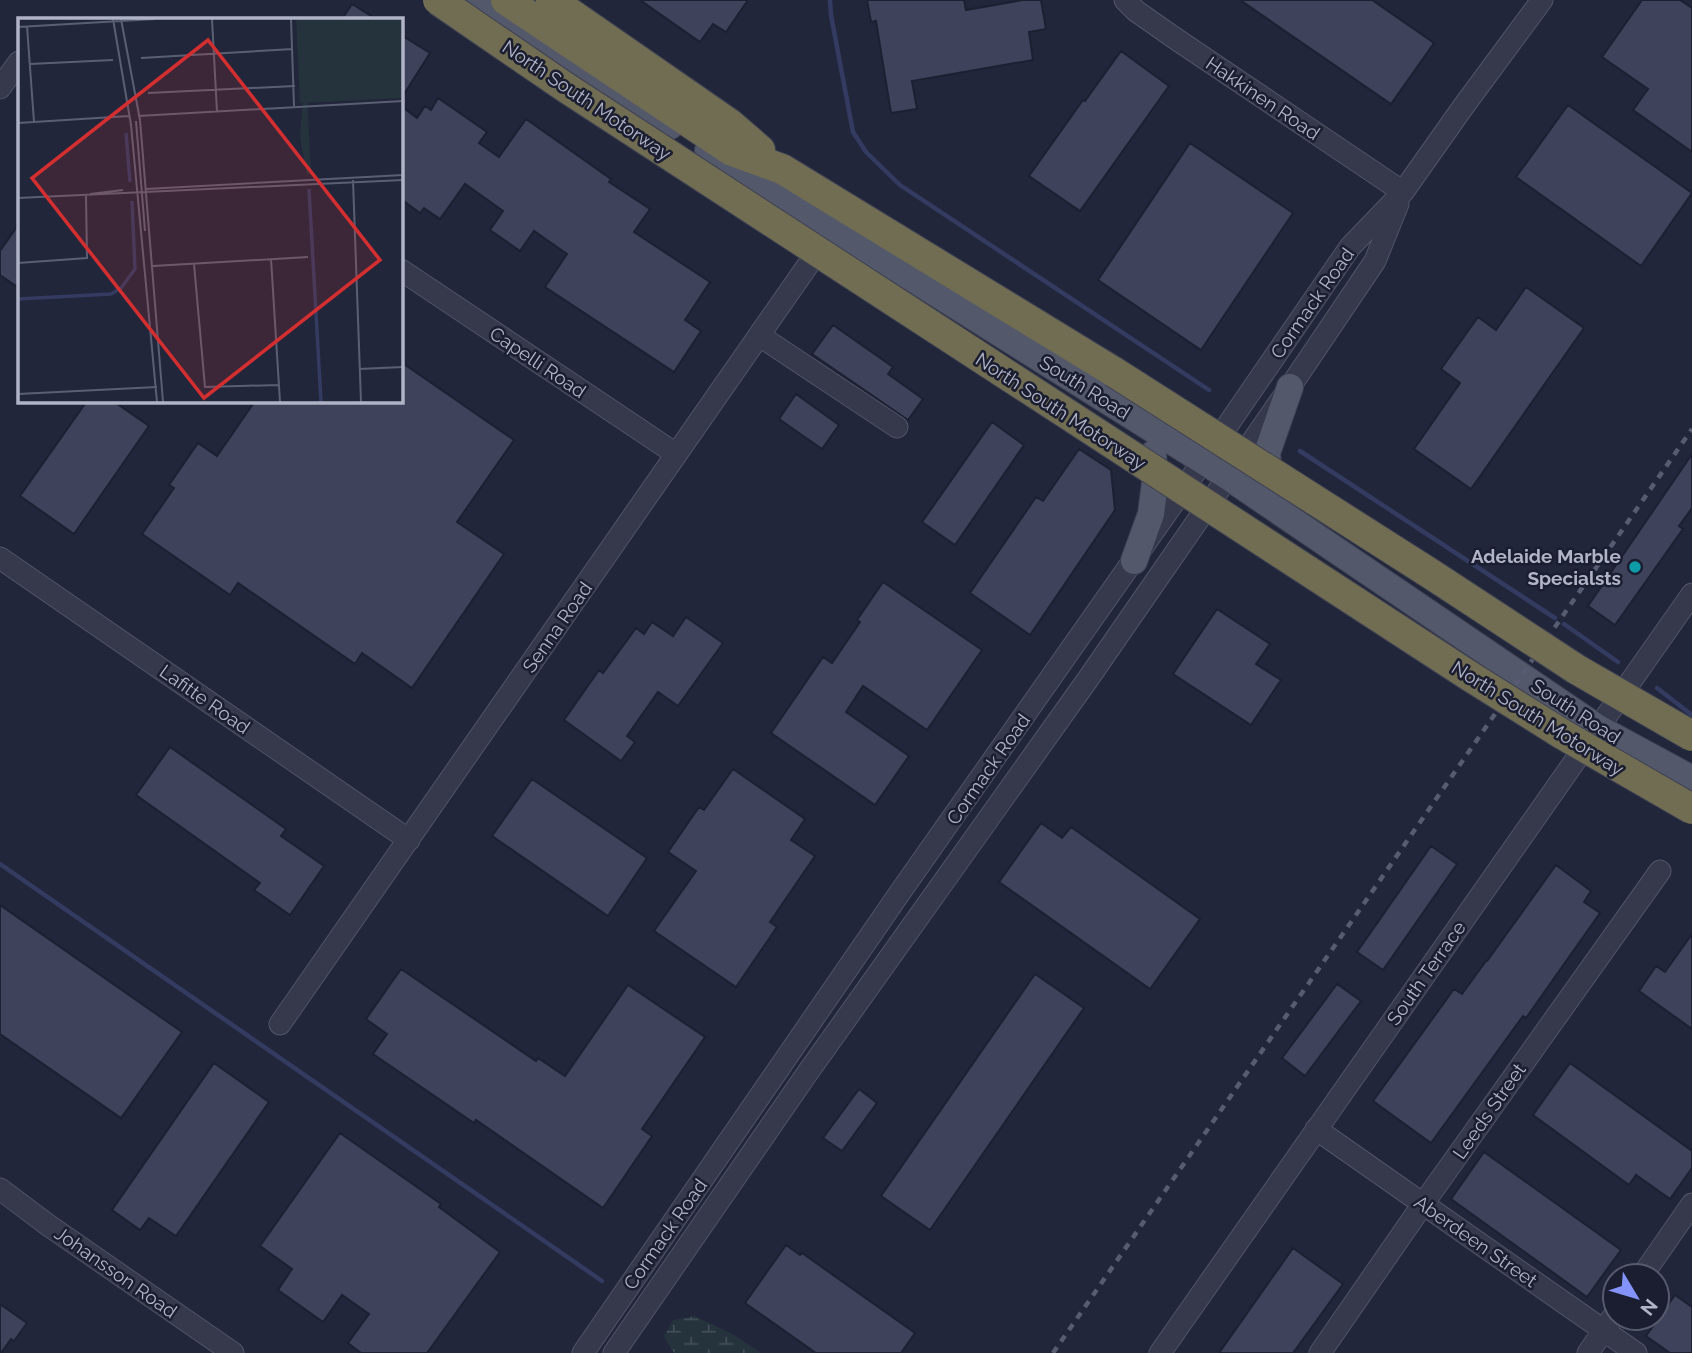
<svg xmlns="http://www.w3.org/2000/svg" width="1692" height="1353" viewBox="0 0 1692 1353" font-family="Raleway,sans-serif">
<style>
.wetland{fill:url(#wetland-marsh)}
.lines{fill:none;stroke-linecap:round;stroke-linejoin:round}
.stream{stroke:#333b61;stroke-width:4.5}
.building{fill:#3e435b;stroke:#1d2032;stroke-width:2}
.minor-casing{stroke:#515466;stroke-width:23}
.major-casing{stroke:#3f4254;stroke-width:28}
.highway-casing{stroke:#3e4153;stroke-width:32}
.minor{stroke:#36394b;stroke-width:21}
.major{stroke:#53586b;stroke-width:26}
.highway{stroke:#716d52;stroke-width:30}
.rail{stroke:#575c72;stroke-width:4.5;stroke-dasharray:7 7;stroke-linecap:butt}
.highway-bridge-casing{stroke:#3e4153;stroke-width:32;stroke-linecap:butt}
.highway-bridge{stroke:#716d52;stroke-width:30}
.culture-dot{fill:#0f9aa8;stroke:#1b1e30;stroke-width:2.5}
.labels{text-anchor:middle;stroke-width:5;stroke-linejoin:round;paint-order:stroke}
.street-label{font-size:19px;fill:#b1b4c7;stroke:#1b1e30}
.poi-label{font-size:19px;font-weight:bold;fill:#b1b4c7;stroke:#1b1e30;text-anchor:end}
.inset-river{fill:none;stroke:#333b61;stroke-width:3.5}
.inset-road{fill:none;stroke:#5b5f73;stroke-width:2}
.view{fill:#d42f30;fill-opacity:0.15;stroke:#d42f30;stroke-width:3.5}
.inset-edge{fill:none;stroke:#b1b4c7;stroke-width:3.5}
</style>
<defs>
<pattern id="wetland-marsh" width="20" height="14" patternUnits="userSpaceOnUse" patternTransform="scale(1.75)"><rect width="20" height="14" fill="#24333c"/><path d="M1 5h8M5 5V1M11 12h8M15 12V8" fill="none" stroke="#414e57"/></pattern>
</defs>
<rect width="100%" height="100%" fill="#22263b"/>
<path class="wetland" d="M695,1316L734,1335L761,1353H675L672,1351L664,1336L673,1320Z"/>
<g class="lines">
<path class="stream" d="M830,0L831,15L853,132L866,152L900,185L1209,390
M1300,451L1555,618
M1564,624L1618,662
M1657,688L1692,715
M0,864L602,1281"/>
</g>
<path class="building" d="M640,0H748L726,32L713,24L700,42Z
M867,0H964L966,10L1023,0H1041L1046,29L1029,32L1033,60L912,81L917,109L891,113L876,21L871,22Z
M1240,0H1372L1434,43L1391,104Z
M1642,0H1680L1692,8V152L1633,110L1648,89L1602,57Z
M352,4L376,19H342Z
M401,35L430,53L401,99Z
M1121,51L1169,86L1080,211L1029,176L1083,100L1085,101Z
M438,98L487,132L479,143L499,157L526,119L611,179L609,182L650,209L634,232L710,282L685,320L701,331L674,372L545,287L567,254L534,231L520,251L490,230L503,211L465,184L440,219L424,208L420,213L401,199V106L417,118L425,106L431,110Z
M1568,105L1692,193L1641,266L1516,177Z
M1190,143L1293,213L1201,350L1098,280Z
M19,224V288L0,275V251Z
M1526,287L1584,328L1471,489L1414,449L1460,383L1441,369L1478,317L1496,330Z
M833,325L893,367L888,374L923,399L908,420L812,354Z
M401,362L514,440L457,522L504,554L412,688L362,653L355,664L238,583L230,595L142,534L174,488L169,485L198,443L217,456L255,401H401Z
M796,394L839,425L822,449L779,419Z
M87,401H113L149,426L74,534L20,496Z
M992,422L1024,445L955,545L922,522Z
M1079,449L1111,470L1115,510L1030,635L970,593L1036,497L1043,501Z
M1692,454V508L1679,526L1683,529L1615,625L1588,606Z
M883,582L982,650L927,730L863,686L846,712L909,756L875,805L771,733L823,657L832,663L860,622L857,620Z
M1217,609L1270,644L1256,664L1281,680L1251,725L1173,674Z
M686,617L723,643L678,706L658,692L627,736L635,742L621,761L564,720L599,670L603,673L636,628L644,634L652,622L673,636Z
M170,747L286,829L281,836L324,866L290,915L254,890L260,883L136,795Z
M733,769L805,819L791,840L815,856L770,922L777,927L736,987L654,931L696,871L668,852L699,807L704,810Z
M532,779L647,858L608,916L492,836Z
M1041,823L1062,838L1071,827L1200,919L1150,989L999,882Z
M1431,846L1457,864L1383,970L1357,952Z
M1556,865L1591,891L1584,902L1600,913L1526,1018L1523,1016L1431,1143L1373,1101L1454,989L1462,994L1486,961H1487Z
M0,905L182,1032L121,1118L0,1034Z
M1692,934V1029L1639,991L1656,966L1665,972Z
M401,969L536,1061L538,1058L565,1076L628,985L705,1037L642,1129L652,1136L603,1208L476,1120L474,1123L373,1054L387,1034L366,1019Z
M1035,974L1084,1008L930,1230L881,1196Z
M1337,984L1361,1001L1305,1076L1282,1058Z
M214,1063L269,1102L176,1236L149,1218L140,1230L112,1210Z
M1570,1063L1692,1151V1168L1670,1199L1636,1175L1629,1185L1533,1115Z
M859,1089L877,1103L842,1151L823,1138Z
M340,1133L441,1204L439,1207L500,1252L427,1353H361L348,1343L369,1314L342,1295L323,1322L278,1290L292,1269L260,1246Z
M1484,1152L1621,1250L1587,1297L1451,1199Z
M786,1245L800,1255L802,1253L915,1333L901,1353H816L745,1303Z
M1293,1248L1343,1284L1293,1353H1219Z
M1675,1295L1692,1307V1353H1670L1646,1336Z
M0,1304L27,1323L14,1341L11,1339L1,1353H0Z"/>
<g class="lines">
<defs>
<path id="minor" d="M1125,0L1136,11L1176,39L1403,192
M0,88L19,62
M401,270L676,454
M760,336L897,427
M0,558L409,840
M280,1024L824,242
M1316,1129L1636,1353
M0,1189L48,1225L233,1353
M1642,1276L1692,1204
M583,1353L901,891L1203,461L1350,247L1403,192L1463,107L1542,0
M614,1353L806,1075L1088,679L1290,387L1375,261L1398,204
M1160,1353L1692,594
M1320,1353L1423,1204L1660,871
M1588,1353L1615,1314"/>
<path id="major" d="M474,0L528,37L670,126
M708,150L1227,476L1598,728L1692,779
M1270,486L1267,453L1290,387
M1134,561L1151,514L1155,483L1153,454"/>
<path id="highway" d="M506,0L732,151L782,169L1114,372
M551,0L730,124L760,150"/>
</defs>
<use href="#minor" class="minor-casing"/>
<use href="#major" class="major-casing"/>
<use href="#highway" class="highway-casing"/>
<use href="#minor" class="minor"/>
<use href="#major" class="major"/>
<use href="#highway" class="highway"/>
<path class="rail" d="M1053,1353L1692,429"/>
<defs>
<path id="highway-bridge" d="M438,0L565,87L1468,675L1562,734L1692,809
M1114,372L1431,574L1576,669L1692,736"/>
</defs>
<use href="#highway-bridge" class="highway-bridge-casing"/>
<use href="#highway-bridge" class="highway-bridge"/>
</g>
<circle class="culture-dot" cx="1635" cy="567" r="7"/>
<g class="labels">
<g class="street-label">
<text transform="translate(1263 98) rotate(34)" y="7">Hakkinen Road</text>
<text transform="translate(587 100) rotate(34)" y="7">North South Motorway</text>
<text transform="translate(1312 303) rotate(-55)" y="7">Cormack Road</text>
<text transform="translate(538 362) rotate(34)" y="7">Capelli Road</text>
<text transform="translate(1085 387) rotate(32)" y="7">South Road</text>
<text transform="translate(1061 411) rotate(33)" y="7">North South Motorway</text>
<text transform="translate(557 627) rotate(-55)" y="7">Senna Road</text>
<text transform="translate(205 699) rotate(35)" y="7">Lafitte Road</text>
<text transform="translate(1576 711) rotate(33)" y="7">South Road</text>
<text transform="translate(1538 718) rotate(32)" y="7">North South Motorway</text>
<text transform="translate(988 769) rotate(-55)" y="7">Cormack Road</text>
<text transform="translate(1426 973) rotate(-55)" y="7">South Terrace</text>
<text transform="translate(1489 1111) rotate(-55)" y="7">Leeds Street</text>
<text transform="translate(665 1234) rotate(-55)" y="7">Cormack Road</text>
<text transform="translate(1476 1241) rotate(35)" y="7">Aberdeen Street</text>
<text transform="translate(116 1272) rotate(35)" y="7">Johansson Road</text>
</g>
<g class="poi-label">
<text x="1621" y="563">Adelaide Marble<tspan x="1621" dy="22">Specialsts</tspan></text>
</g>
</g>
<g transform="translate(18 18)">
<rect width="385" height="385" fill="#22263b"/>
<path d="M289,77L293,155L289,158L282,119L285,78Z" fill="#24333c"/>
<path d="M278,1H385V80L282,85Z" fill="#24333c"/>
<path class="inset-river" d="M108,115L112,164M291,171L303,384M0,281L93,276L103,270L117,251L114,183"/>
<path class="inset-road" d="M95,1L113,107L139,384M103,1L122,102L145,384M194,1L199,94M273,1L276,88M9,8L16,104M0,9L137,1M123,40L275,31M12,46L95,42M130,75L277,68M120,98L385,83M118,103L127,213M0,105L111,98M335,162L343,384M128,171L385,157M72,176L105,172M0,180L385,162M253,241L262,384M0,245L69,240L68,178M176,246L187,369L261,367M135,248L290,239M341,351L385,349M0,376L139,369"/>
<path class="view" d="M190,22L362,242L186,380L14,160Z"/>
<rect width="385" height="385" class="inset-edge"/>
</g>
<g transform="translate(1636 1297) rotate(128)"><circle r="33" fill="#1b1e30" stroke="#575a6c" stroke-width="2"/>
<path d="M0-5L12 26L0 18L-12 26Z" fill="#8493f9"/>
<text y="-10" font-size="19" font-weight="bold" text-anchor="middle" fill="#b1b4c7">N</text>
</g>
</svg>
